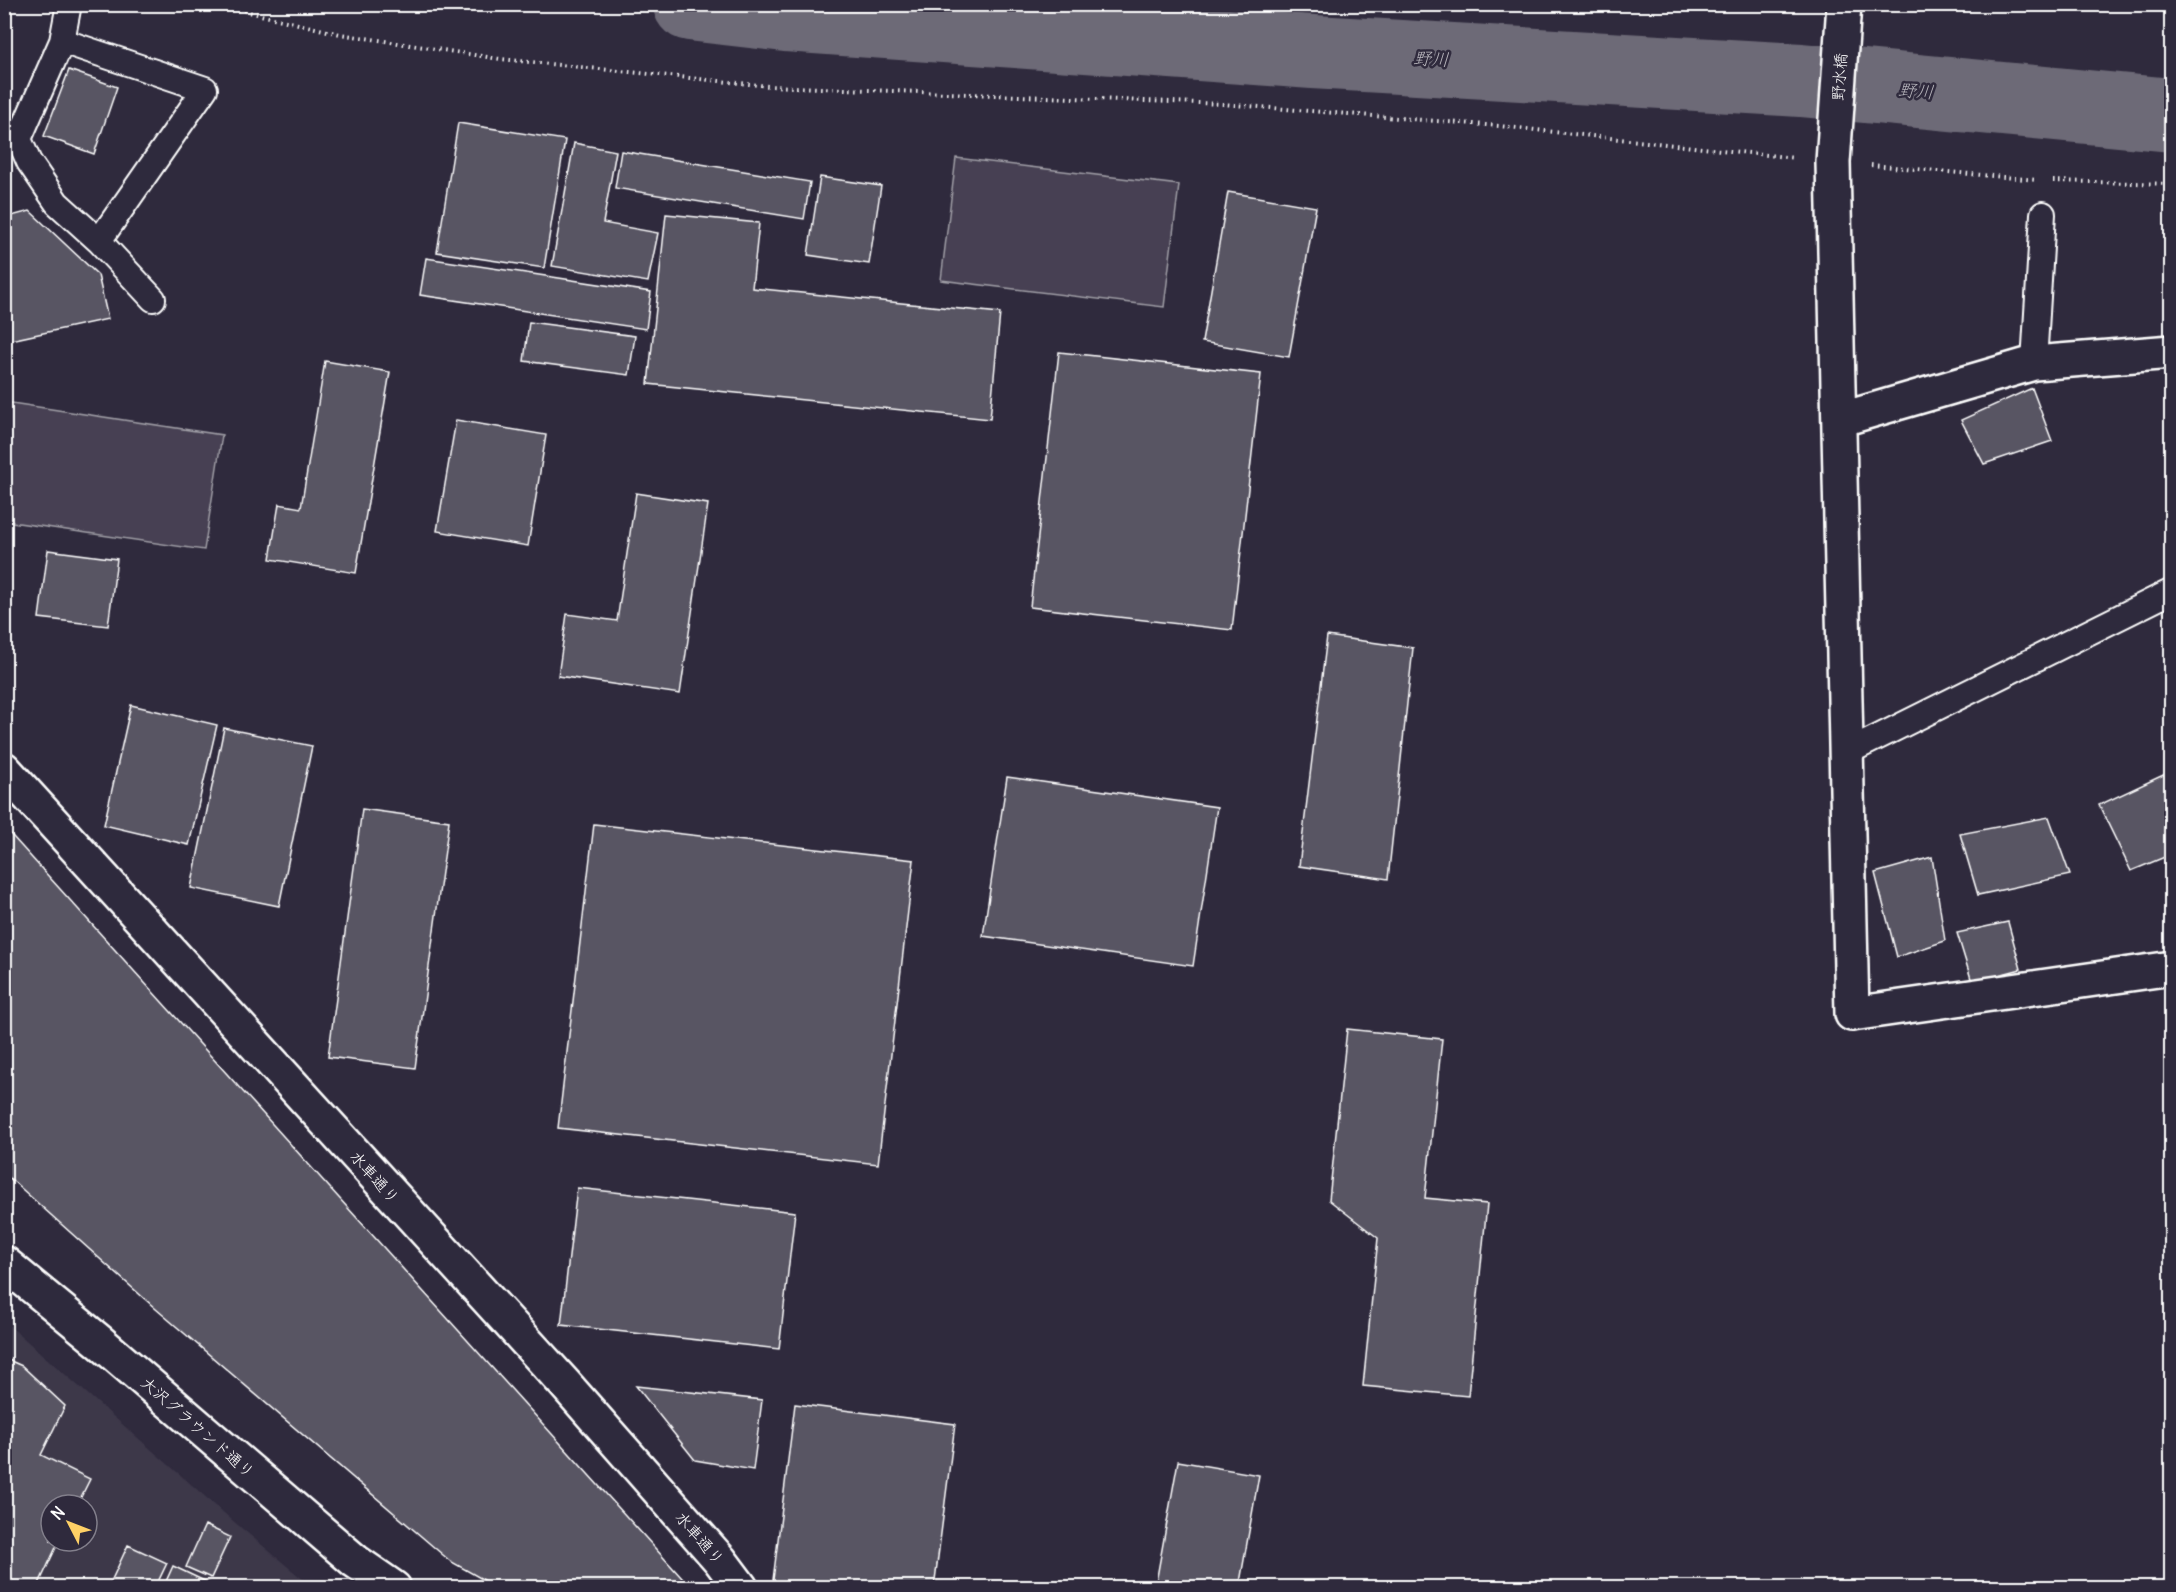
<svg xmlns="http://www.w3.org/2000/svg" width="2176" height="1592" viewBox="0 0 2176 1592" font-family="Delius,'Klee One',sans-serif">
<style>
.built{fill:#3c3749;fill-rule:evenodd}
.green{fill:#464152;stroke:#a2a0a8;stroke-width:1.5}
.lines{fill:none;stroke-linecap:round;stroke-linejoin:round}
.river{stroke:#6d6a77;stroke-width:74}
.building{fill:#595564;stroke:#fff;stroke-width:1.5}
.lane-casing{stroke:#fff;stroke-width:28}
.street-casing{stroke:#fff;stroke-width:38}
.secondary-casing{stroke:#fff;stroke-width:38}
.path{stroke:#fff;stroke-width:4;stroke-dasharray:1.5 4.5;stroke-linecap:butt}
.lane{stroke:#2f2a3d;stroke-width:24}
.street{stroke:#2f2a3d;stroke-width:33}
.secondary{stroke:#2f2a3d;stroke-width:33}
.labels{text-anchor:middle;stroke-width:5;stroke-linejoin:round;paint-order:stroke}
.street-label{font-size:16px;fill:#fff;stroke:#2f2a3d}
.water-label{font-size:18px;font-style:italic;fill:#b6b4bb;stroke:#2f2a3d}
</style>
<rect width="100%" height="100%" fill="#2f2a3d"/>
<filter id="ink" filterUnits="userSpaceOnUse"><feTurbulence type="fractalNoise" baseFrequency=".0167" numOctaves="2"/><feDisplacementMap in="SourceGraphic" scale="12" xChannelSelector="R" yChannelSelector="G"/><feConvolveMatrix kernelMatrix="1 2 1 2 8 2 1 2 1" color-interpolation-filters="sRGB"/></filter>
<g filter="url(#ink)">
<path class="built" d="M4,1321L232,1520L312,1587H5ZM51,1505H87V1541H51Z"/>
<path class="green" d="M956,158L1179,185L1164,307L941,280Z
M5,402L222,435L204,550L5,521Z"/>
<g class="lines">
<path class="river" d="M690,4L786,15L1313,52L1801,80L2172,115"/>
</g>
<path class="building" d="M69,70L117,87L94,154L44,136Z
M458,123L565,140L544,268L437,252Z
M574,143L616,151L603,223L658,233L648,282L552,266Z
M621,151L810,182L804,219L615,188Z
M820,177L881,186L869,264L808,255Z
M1228,192L1316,207L1289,357L1202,342Z
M30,211L98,275L108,319L6,341L4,218Z
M666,214L759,223L752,288L1000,313L990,419L648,384Z
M426,258L651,292L646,329L420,295Z
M529,322L635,336L629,375L524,361Z
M1059,352L1261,374L1232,630L1030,607Z
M325,361L390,372L356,573L270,559L279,504L301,508Z
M2032,388L2052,441L1984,464L1961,420Z
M456,420L546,435L528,546L437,531Z
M636,493L708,504L680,694L558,676L567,614L617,621Z
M48,550L117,559L108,626L39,618Z
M1327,636L1413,648L1388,879L1299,866Z
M131,705L217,725L189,845L104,825Z
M224,728L312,746L279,906L191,888Z
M2172,771V854L2131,871L2099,805Z
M1007,777L1217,807L1193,966L983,936Z
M362,809L449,821L415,1068L328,1057Z
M2049,817L2070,875L1978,895L1960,834Z
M594,824L914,860L878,1164L558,1128Z
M4,827L691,1588H498L450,1561L156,1309L4,1173Z
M1932,857L1945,941L1897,957L1875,873Z
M2008,922L2021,969L1972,982L1957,933Z
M1347,1029L1442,1039L1425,1198L1487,1204L1468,1396L1363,1386L1378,1238L1329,1200Z
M577,1188L795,1212L779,1349L561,1325Z
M4,1358L22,1366L65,1406L41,1455L90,1479L77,1505H51V1541H59L37,1588H4Z
M636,1386L762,1400L753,1470L695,1460Z
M795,1404L955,1424L934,1588H772Z
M1178,1461L1259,1475L1239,1588H1155Z
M205,1525L230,1537L211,1578L186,1567Z
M128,1545L167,1563L155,1588H108Z
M173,1566L219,1588H163Z"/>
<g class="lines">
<defs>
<path id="lane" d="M69,4L62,41L19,139L29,162L57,203L99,241L153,299
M62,41L205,89L99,241
M2034,363L2043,214
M1846,753L2172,591"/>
<path id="street" d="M1844,4L1833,162L1852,1014L2172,968
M1839,420L2034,363L2172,352"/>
<path id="secondary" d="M4,769L565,1384L720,1560L741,1588
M4,1263L100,1342L355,1561L394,1588"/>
</defs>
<use href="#lane" class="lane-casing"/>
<use href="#street" class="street-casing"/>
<use href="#secondary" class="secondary-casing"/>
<path class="path" d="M215,4L340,34L500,59L769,86L1222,104L1499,126L1795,158
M1871,165L2037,180
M2053,181L2172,184"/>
<use href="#lane" class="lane"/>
<use href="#street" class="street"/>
<use href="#secondary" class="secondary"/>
</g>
</g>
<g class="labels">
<g class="street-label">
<text transform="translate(1839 77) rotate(-86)" y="6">野水橋</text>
<text transform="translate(375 1177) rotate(48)" y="6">水車通り</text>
<text transform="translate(198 1427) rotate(41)" y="6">大沢グラウンド通り</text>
<text transform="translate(700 1538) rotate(49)" y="6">水車通り</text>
</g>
<g class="water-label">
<text transform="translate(1431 59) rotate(3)" y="6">野川</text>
<text transform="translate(1916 91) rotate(5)" y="6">野川</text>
</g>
</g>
<rect width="2176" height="1592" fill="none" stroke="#2f2a3d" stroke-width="24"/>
<rect x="12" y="12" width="2152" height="1568" fill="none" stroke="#fff" stroke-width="2" filter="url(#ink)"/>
<g transform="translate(69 1523) rotate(312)"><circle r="28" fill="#2f2a3d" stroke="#827f8b" stroke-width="1.5"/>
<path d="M0-4.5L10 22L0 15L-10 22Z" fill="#ffd166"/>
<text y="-9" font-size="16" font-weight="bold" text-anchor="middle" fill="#ffffff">N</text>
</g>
</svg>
